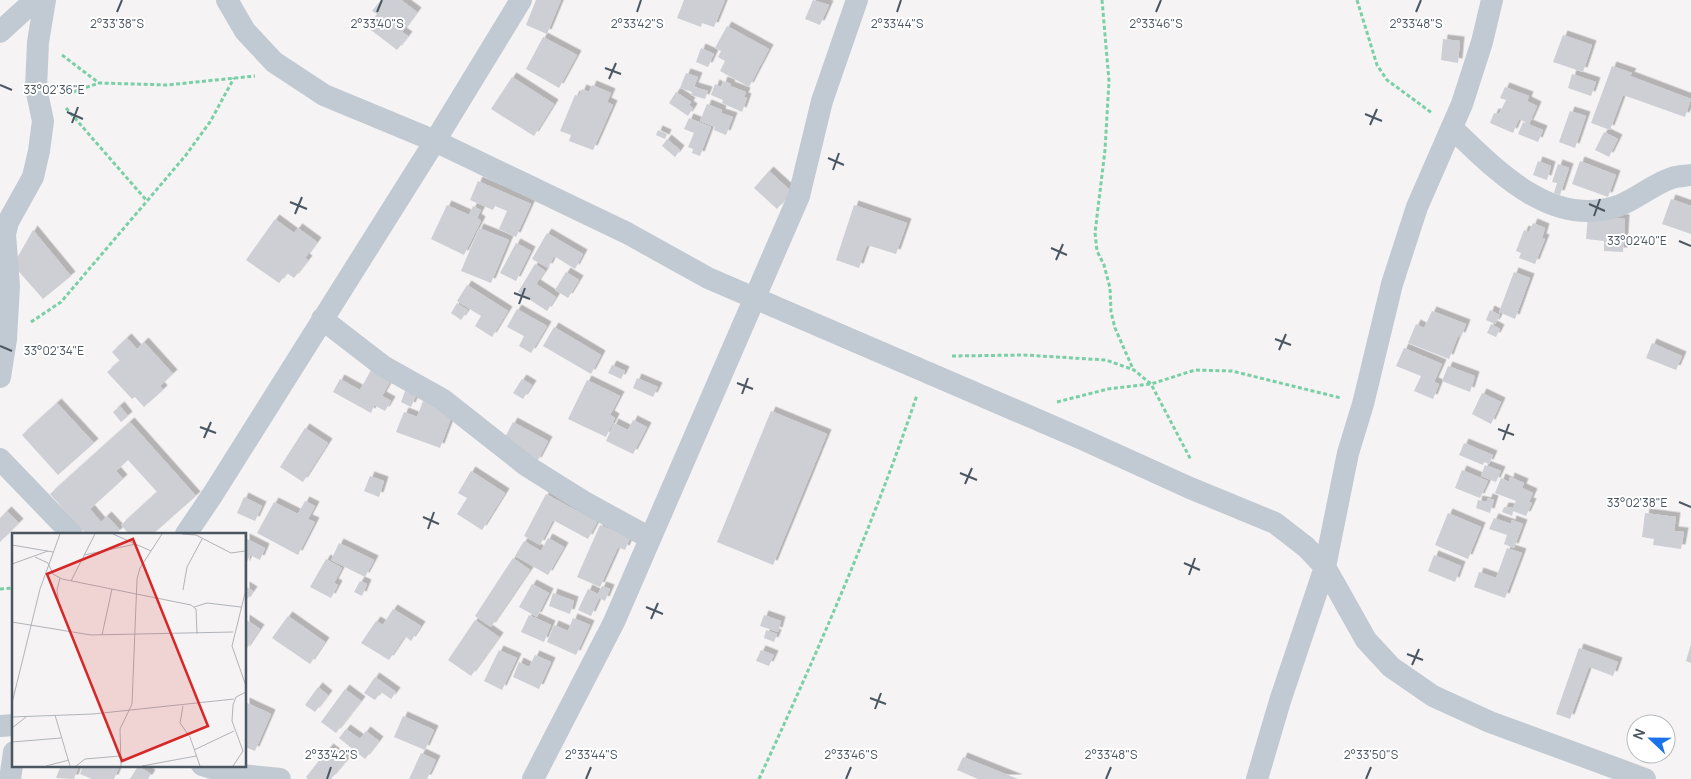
<svg xmlns="http://www.w3.org/2000/svg" width="1691" height="779" viewBox="0 0 1691 779" font-family="Manrope,sans-serif">
<style>
.building{fill:#cdcfd5;filter:url(#shadow)}
.lines{fill:none;stroke-linecap:round;stroke-linejoin:round}
.path{stroke:#7ad0a6;stroke-width:3;stroke-dasharray:4 2.5;stroke-linecap:butt}
.street{stroke:#c1cad2;stroke-width:22}
.ticks{fill:none;stroke:#4a5661;stroke-width:2}
.inset-road{fill:none;stroke:#b1b4b9;stroke-width:1}
.view{fill:#d62828;fill-opacity:0.15;stroke:#d62828;stroke-width:2.5}
.inset-edge{fill:none;stroke:#4a5661;stroke-width:2.5}
.ticks-label{font-size:12px;text-anchor:middle;fill:#4a5661;stroke:#fff;stroke-width:4;stroke-linejoin:round;paint-order:stroke}
</style>
<defs>
<filter id="shadow"><feDropShadow dx="4.5" dy="-4.5" stdDeviation="0" flood-color="#0004"/></filter>
</defs>
<rect width="100%" height="100%" fill="#f5f3f3"/>
<path class="building" d="M381,0H401L417,12L402,32L408,36L397,50L367,27L377,14L372,11Z
M536,0H561L547,34L526,25Z
M684,0H725L714,27L702,23L701,27L677,18Z
M813,0L829,5L820,25L805,19Z
M727,26L769,49L749,87L720,71L725,61L718,57L721,51L715,48Z
M1563,35L1592,45L1583,72L1553,62Z
M543,37L577,55L559,88L526,69Z
M1443,39L1460,41L1458,63L1441,60Z
M701,48L714,54L708,67L696,62Z
M1612,66L1632,73L1630,76L1691,99L1685,117L1623,95L1610,130L1591,123Z
M686,73L698,77L694,87L708,91L705,99L691,95L692,92L680,88Z
M1572,74L1596,82L1591,96L1568,88Z
M512,77L554,104L534,136L491,109Z
M723,81L731,84L730,86L746,92L744,97L747,98L742,112L722,103L723,100L711,95L715,84L721,87Z
M592,85L611,93L607,102L613,105L593,150L569,141L571,135L560,131L575,95L579,96L582,89L589,92Z
M1505,87L1529,96L1527,101L1537,106L1529,124L1519,119L1513,133L1490,123L1494,113L1499,114L1506,100L1500,98Z
M676,92L691,102L689,105L693,108L688,116L669,103Z
M707,104L722,110L721,113L733,117L726,135L714,130L715,127L700,121Z
M1570,111L1586,116L1575,148L1559,142Z
M689,118L711,127L700,156L692,153L693,149L688,147L694,133L684,129Z
M1523,122L1543,130L1538,142L1518,134Z
M658,130L667,134L665,139L656,135Z
M1604,132L1618,139L1609,157L1595,150Z
M667,139L680,150L675,157L662,146Z
M1538,161L1551,166L1547,180L1533,175Z
M1580,161L1616,175L1608,197L1572,184Z
M1558,164L1569,168L1560,195L1554,193L1557,183L1552,182Z
M769,171L792,192L777,209L754,188Z
M478,181L531,204L516,237L499,229L507,211L495,206L493,210L470,200Z
M1671,199L1691,206V234L1662,224Z
M447,205L469,215L473,206L481,210L477,218L481,221L464,255L431,239Z
M854,205L907,223L896,254L867,245L859,268L836,260Z
M1588,216L1625,219L1623,252L1604,251V241L1586,239Z
M275,219L294,233L298,228L317,242L305,258L308,260L294,278L287,273L279,283L246,260Z
M1533,223L1545,228L1542,238L1545,239L1535,264L1519,258L1521,253L1516,251L1524,230L1529,232Z
M479,228L509,240L491,283L461,271Z
M33,230L71,276L43,299L13,265Z
M547,233L583,254L575,269L554,256L548,268L532,259Z
M516,243L531,251L516,281L500,273Z
M535,264L545,271L536,284L556,297L547,311L518,292Z
M566,272L579,280L568,298L555,290Z
M1514,272L1530,278L1515,319L1499,312Z
M467,285L508,311L492,337L475,326L481,316L457,301Z
M457,303L468,310L461,320L451,313Z
M517,309L547,326L531,353L519,346L524,336L507,327Z
M1490,310L1500,315L1495,324L1486,320Z
M1432,311L1466,324L1461,337L1458,336L1449,359L1408,343L1416,324L1424,328Z
M1491,324L1500,329L1496,337L1487,333Z
M554,327L601,355L591,374L543,346Z
M127,338L137,349L144,342L173,374L160,386L163,390L144,407L135,397L132,399L107,372L120,361L112,352Z
M1652,343L1682,356L1676,370L1646,358Z
M1404,348L1442,364L1434,382L1439,384L1433,399L1414,391L1421,376L1396,366Z
M612,365L625,371L621,379L608,373Z
M1448,366L1475,376L1470,392L1442,381Z
M371,370L391,380L382,396L391,401L385,411L374,405L371,413L333,392L340,379L360,390Z
M637,378L658,387L653,397L633,388Z
M522,379L532,385L523,399L513,393Z
M587,380L620,396L610,415L615,418L606,437L568,419Z
M407,386L418,391L411,407L401,402Z
M1482,393L1501,402L1491,424L1472,414Z
M423,401L453,413L440,448L396,432L404,412L417,417Z
M57,403L94,443L58,475L22,435Z
M120,406L128,416L121,422L113,412Z
M771,411L827,434L773,565L717,542Z
M633,420L647,427L633,454L606,441L614,423L628,430Z
M130,422L196,496L153,534H129L121,525L157,492L128,460L116,471L123,479L90,509L101,522L107,516L120,530L116,534H86L50,494Z
M513,422L548,441L537,462L502,443Z
M305,428L328,443L303,482L280,467Z
M1464,443L1493,455L1489,464L1484,462L1483,465L1459,455Z
M1485,465L1501,471L1496,482L1481,476Z
M1462,470L1488,481L1480,498L1455,488Z
M471,471L505,493L482,530L457,514L467,498L458,493Z
M370,476L384,481L379,497L364,491Z
M1510,477L1524,483L1522,488L1533,493L1529,502L1532,503L1526,516L1513,511L1512,516L1502,512L1504,507L1513,508L1516,501L1495,493L1501,478L1509,482Z
M546,494L597,522L588,539L553,520L540,545L524,536Z
M244,497L262,506L255,521L237,513Z
M1488,498L1494,500L1490,513L1476,508L1478,500L1487,502Z
M305,501L315,506L308,519L315,522L298,555L257,533L274,502L298,514Z
M7,511L19,523L0,542V518Z
M1448,513L1481,527L1468,559L1435,545Z
M1645,513L1676,517L1674,531L1684,532L1681,549L1653,545L1654,539L1642,537Z
M1494,518L1511,524L1512,520L1523,524L1514,548L1504,544L1507,535L1489,529Z
M600,525L630,538L625,550L618,547L600,587L577,577Z
M245,538L265,548L260,560L250,555L245,566Z
M548,538L564,547L548,575L515,556L524,541L541,551Z
M339,543L374,560L365,577L331,560Z
M1507,548L1522,553L1505,598L1474,587L1479,572L1496,578Z
M1434,555L1461,566L1455,582L1428,571Z
M513,558L530,570L491,627L475,616Z
M326,559L342,568L334,583L338,585L331,598L310,587Z
M360,581L367,584L362,596L354,592Z
M532,584L549,593L537,617L519,607Z
M245,586L253,591L245,602Z
M602,586L610,589L605,601L599,598L591,616L578,610L588,589L598,594Z
M553,593L574,601L570,614L549,606Z
M393,609L421,626L411,641L405,636L389,660L361,643L376,621L383,625Z
M529,615L551,625L544,642L521,632Z
M764,615L781,621L778,632L760,626Z
M288,616L325,642L310,664L272,638Z
M573,618L590,625L576,655L547,642L554,625L568,631Z
M245,619L260,629L245,651Z
M475,620L499,637L471,676L448,660Z
M766,630L777,634L774,642L764,638Z
M1691,644V663L1686,661Z
M1579,648L1618,662L1613,676L1589,667L1570,719L1556,714Z
M499,650L517,658L502,690L484,681Z
M761,650L774,655L769,666L756,661Z
M535,655L551,662L539,689L513,677L519,662L529,667Z
M375,677L396,692L391,699L381,692L375,700L364,693Z
M318,687L328,695L315,712L305,705Z
M345,689L361,701L336,733L321,722Z
M245,702L271,714L255,751L245,747Z
M403,716L434,730L425,750L394,737Z
M346,729L360,739L366,731L379,741L365,759L339,738Z
M329,748L346,761L331,779H308L306,777Z
M421,753L436,760L427,779H409Z
M963,757L1018,779H978L957,770Z
M61,765H79L74,779L56,778Z
M83,765H120L114,779H92L80,774Z
M138,766L151,774L148,779H130Z"/>
<g class="lines">
<path class="path" d="M1102,0L1109,81L1105,150L1095,233L1097,251L1104,265L1110,288L1111,312L1115,328L1133,369
M1357,0L1377,65L1387,80L1432,113
M62,55L99,83
M61,94H67L99,83L167,85L255,76
M66,108L147,201
M31,322L61,302L147,201L186,155L210,122L234,78
M952,356L1024,355L1106,360L1134,370L1151,384L1191,460
M1057,402L1108,389L1151,384L1195,370L1232,371L1341,398
M0,589L14,588
M759,779C817,653 873,526 917,395"/>
<path class="street" d="M227,0L245,31L274,62L324,95L435,141L627,233L708,278L1082,439L1190,488L1275,523L1306,547L1325,567L1366,640L1391,667L1433,696L1490,722L1645,779
M0,32L35,0
M1452,128C1496,170 1551,229 1618,206C1637,199 1653,184 1672,178C1678,176 1685,176 1691,175
M322,319L383,366L442,399L527,466L586,503L650,538
M0,377L6,339L9,286L5,234L8,222L33,177L39,151L43,121L36,88L38,42L45,0
M0,459L72,534
M186,534L213,494L435,141L521,0
M0,726L14,725
M202,765L231,774L280,779
M10,779L14,752
M533,779L614,622L799,196L822,101L857,0
M1257,779L1280,701L1325,567L1348,453L1363,404L1392,284L1417,207L1462,104L1482,42L1492,0"/>
</g>
<path class="ticks" d="M117,12L122,0M377,12L382,0M637,12L641,0M897,12L901,0M1156,12L1161,0M1416,12L1421,0M605,68L621,74M609,79L616,63M0,85L12,90M67,112L83,119M1365,114L1382,121M72,123L78,107M1370,125L1377,109M828,158L844,165M833,170L839,153M290,202L307,209M1589,204L1605,211M295,214L302,197M1594,216L1600,199M1679,241L1691,246M1051,248L1067,255M1056,260L1063,244M514,293L530,299M519,304L525,288M1275,339L1291,345M0,346L12,351M1279,350L1286,334M737,383L753,389M742,394L748,378M200,427L216,433M1498,429L1514,435M204,438L211,422M1503,440L1509,424M960,473L977,480M965,484L972,468M1679,502L1691,507M423,517L439,524M428,529L434,512M1184,563L1200,570M1189,575L1195,558M646,607L663,614M651,619L658,603M1407,654L1423,660M1412,665L1419,649M870,698L886,704M875,709L881,693M327,779L331,767M586,779L591,767M846,779L851,767M1106,779L1111,767M1366,779L1371,767"/>
<g transform="translate(12 533)">
<rect width="234" height="234" fill="#f5f3f3"/>
<path class="inset-road" d="M101,1L139,18M170,1L184,2L219,20L233,18M233,1V60L220,113L234,153M0,12L41,19M72,22L124,11M23,24L36,30L41,41L50,46L179,72L184,76L185,101M0,31L36,18M59,48L83,1M171,57L175,34L190,6M47,72L45,57L48,45M182,74L195,70L229,74M0,89L79,102L221,99M90,102L100,56M0,170L28,56L48,1M171,173L168,190L178,204L188,233M43,182L58,233M0,184L81,181L222,166M0,195L14,184M0,209L49,205M182,217L222,198M34,233L57,227M64,233L73,226L108,223M109,233L108,196L120,171L125,46L128,35L150,1M130,233L184,223M221,233L231,218L220,188L221,172L224,164L234,159"/>
<path class="view" d="M121,6L196,193L110,228L35,41Z"/>
<rect width="234" height="234" class="inset-edge"/>
</g>
<g class="ticks-label">
<text x="117" y="28">2°33'38"S</text>
<text x="377" y="28">2°33'40"S</text>
<text x="637" y="28">2°33'42"S</text>
<text x="897" y="28">2°33'44"S</text>
<text x="1156" y="28">2°33'46"S</text>
<text x="1416" y="28">2°33'48"S</text>
<text x="54" y="94">33°02'36"E</text>
<text x="1637" y="245">33°02'40"E</text>
<text x="54" y="355">33°02'34"E</text>
<text x="1637" y="507">33°02'38"E</text>
<text x="331" y="759">2°33'42"S</text>
<text x="591" y="759">2°33'44"S</text>
<text x="851" y="759">2°33'46"S</text>
<text x="1111" y="759">2°33'48"S</text>
<text x="1371" y="759">2°33'50"S</text>
</g>
<g transform="translate(1651 739) rotate(292)"><circle r="24" fill="#ffffff" stroke="#b7bbc0"/>
<path d="M0-4L9 19L0 12L-9 19Z" fill="#1a73e8"/>
<text y="-8" font-size="14" font-weight="bold" text-anchor="middle" fill="#4a5661">N</text>
</g>
</svg>
